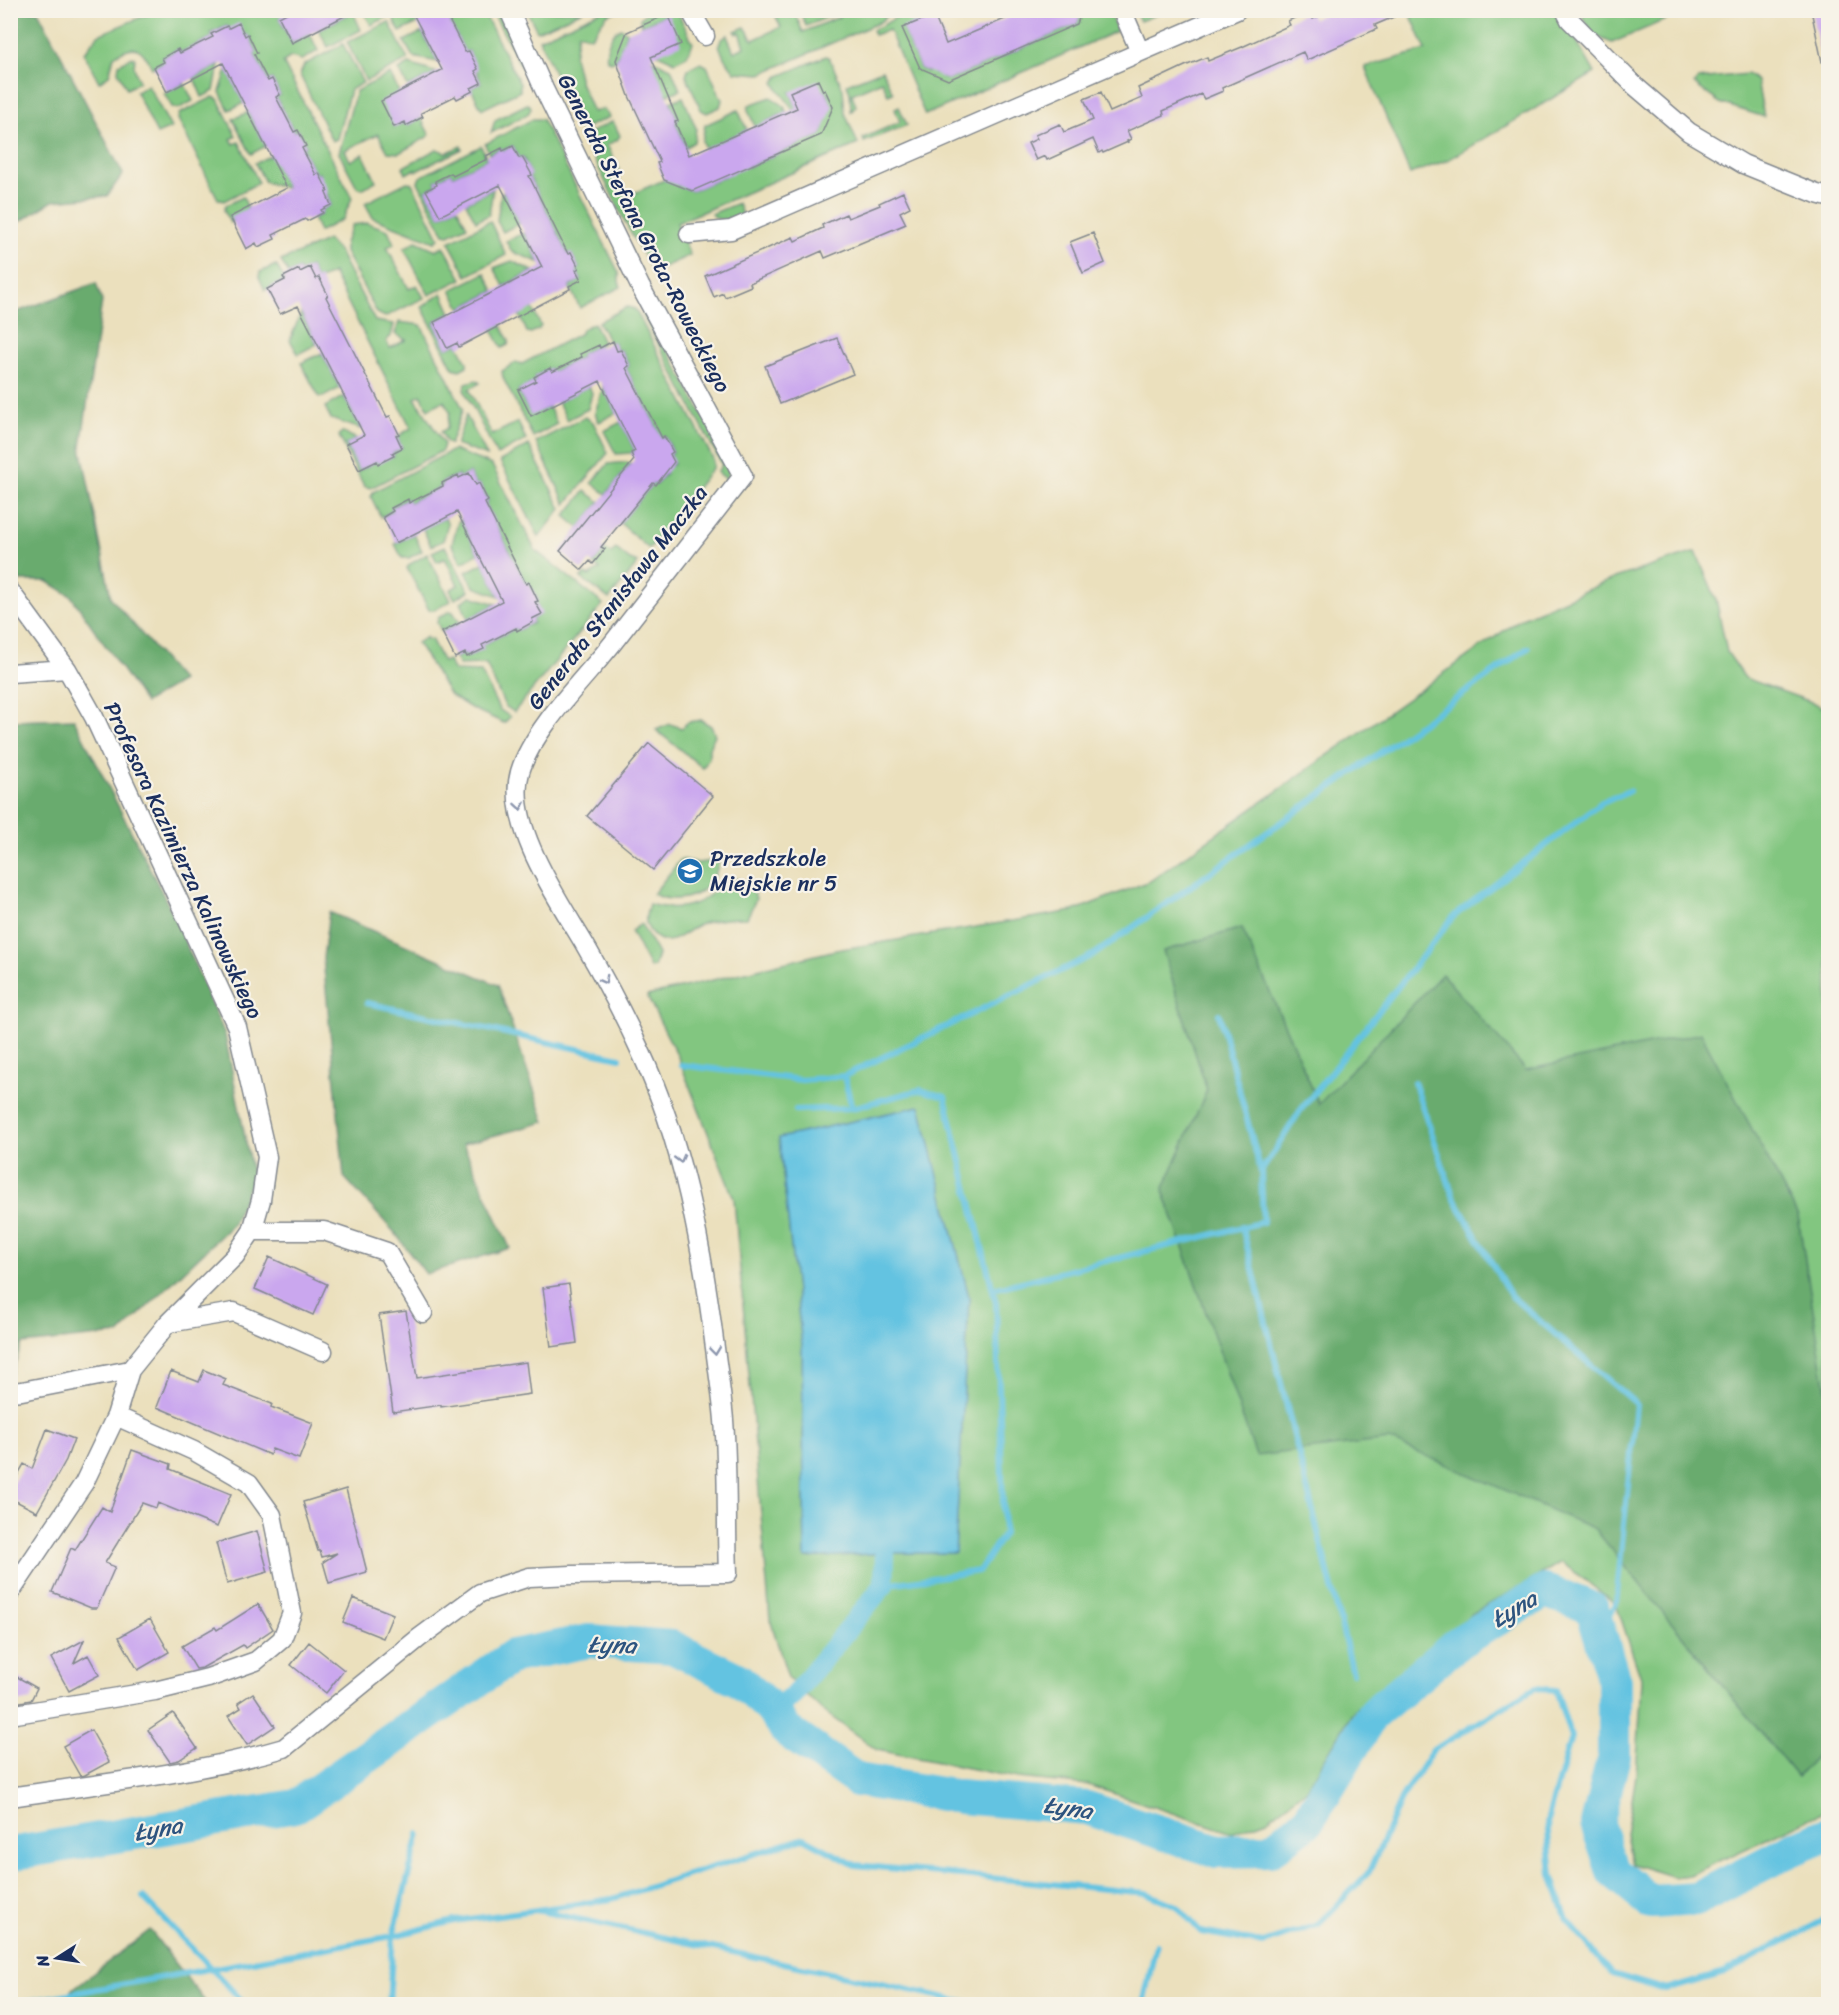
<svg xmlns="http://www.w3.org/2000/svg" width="1839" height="2015" viewBox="0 0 1839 2015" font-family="Sriracha,sans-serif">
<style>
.green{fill:#82c680;stroke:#4e7a6f;stroke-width:1.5;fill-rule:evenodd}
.forest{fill:#69ab6e;stroke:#426d66;stroke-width:1.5}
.water{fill:#63c3e1;stroke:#3f79a0;stroke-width:1.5}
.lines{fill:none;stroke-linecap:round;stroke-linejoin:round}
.stream{stroke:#63c3e1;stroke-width:6}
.canal{stroke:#63c3e1;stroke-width:20}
.river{stroke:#63c3e1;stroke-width:34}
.building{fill:#caa7ee}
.minor-casing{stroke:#83888e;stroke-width:21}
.minor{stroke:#fff;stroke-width:18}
.oneway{stroke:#8d97ae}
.labels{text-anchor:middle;stroke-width:4.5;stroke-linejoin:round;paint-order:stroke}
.street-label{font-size:22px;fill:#1b2f5e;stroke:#f7f3e8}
.poi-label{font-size:22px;fill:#1b2f5e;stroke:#f7f3e8;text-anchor:start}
.water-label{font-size:24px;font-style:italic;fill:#2d547f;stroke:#f7f3e8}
</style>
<rect width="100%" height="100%" fill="#f7f3e8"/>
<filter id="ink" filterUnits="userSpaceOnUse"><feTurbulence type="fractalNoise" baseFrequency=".0167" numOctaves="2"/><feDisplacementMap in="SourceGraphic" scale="12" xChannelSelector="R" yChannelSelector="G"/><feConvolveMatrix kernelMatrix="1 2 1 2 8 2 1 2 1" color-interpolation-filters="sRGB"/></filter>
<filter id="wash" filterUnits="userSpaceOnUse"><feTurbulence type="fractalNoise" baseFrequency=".008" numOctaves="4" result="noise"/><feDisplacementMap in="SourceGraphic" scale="24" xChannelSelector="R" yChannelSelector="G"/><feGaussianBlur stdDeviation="1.35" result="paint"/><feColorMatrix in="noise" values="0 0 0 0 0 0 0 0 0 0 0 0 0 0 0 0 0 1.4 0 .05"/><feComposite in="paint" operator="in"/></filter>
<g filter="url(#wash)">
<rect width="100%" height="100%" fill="#ebe0bd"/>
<path class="green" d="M804,10L831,11L833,15L806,26L800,12Z
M1559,10L1595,73L1448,160L1410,174L1365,67L1426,50L1409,11Z
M156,11H288L289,12L279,18L292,43L310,34L318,51L302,60L291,57L283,62L352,198L343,219L319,232L313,218L322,214L321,210L331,205L319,173L316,175L302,148L306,146L298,130L294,132L276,97L280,95L272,79L268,81L254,54L257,52L248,35L245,36L229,28L227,26L211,33L213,37L180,53L178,49L162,58L164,62L152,68C142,47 135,42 114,56L109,75L99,82L84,53L98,35Z
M363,11H388L386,18L371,25Z
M397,11H411L418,23L400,32L394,20Z
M444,11H483L520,84V91L483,109L481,108L471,88L481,83L469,51L465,52Z
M492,11H499L525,68L523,70Z
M527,11H583L537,31Z
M601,11H617L607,15L591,37L578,33L574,56L580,82L593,112L603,109L610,117L580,130L539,39Z
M651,11H673L679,15L693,43L687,56L675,62L658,54L668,14L642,25L640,19L643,15Z
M779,11H786L789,17L795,14L803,32L839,17L836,11H896L889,14L880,22L761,74L735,72L724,58L719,45L721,40L728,35V38L734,52L745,47L740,32L736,34L735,31L745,27L753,40L781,27L776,17Z
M908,11H943L903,29L920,68L927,72L932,70L934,74L939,72L941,77L948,80L1077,24L1080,16L1078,12L1081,11H1109L1117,31L925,115L889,30L874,35L872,30C885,26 895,16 908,11Z
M1135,11H1166L1140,21Z
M1580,11H1686L1612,43L1593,35Z
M353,12L361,30L328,47L319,30Z
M389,22L408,60L366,81L347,42Z
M621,28L627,32L624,39L626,43L621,46L623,50L619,53L616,60L611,62L607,60C605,49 610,33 621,28Z
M422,32L438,62L413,57L404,41Z
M343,44L363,83L350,90L337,139L332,141L300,75L304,65Z
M826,56L829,57L843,89L845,113L858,144L677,223L690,255L653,272L629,230L583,136L613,121L620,136L617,140L607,145L619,170L616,172L627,196L664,180L676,181L678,186L683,184L685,188L692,191L724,177L746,164L748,167L821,135L824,128L823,123L827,121L825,116L832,107L826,91L790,92L797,109L793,111C787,97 780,95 774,82L779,76Z
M132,57H135L134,67L139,82L127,89L118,71L119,64Z
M651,59L671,68L680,90L664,96Z
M700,63L707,66L722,100L720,107L707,113L701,110L686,75L688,69Z
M409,64L437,73L408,87L399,70Z
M219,65L214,91L202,97L194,78Z
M227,70L244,103L229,110L220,92Z
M882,70L893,93L888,95L882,81L852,94L856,106L851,112L850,93L847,84Z
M390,74L399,92L394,127L405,122L407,126L421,118L429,134V136L399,153L388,152L378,134L345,150L350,161L363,154L376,181L362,189L357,187L339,153L356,91Z
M1747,74L1757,81L1764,117L1720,103L1694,84L1698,79Z
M184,83L193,101L178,109L172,107L164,93Z
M148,85L171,128L157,134L136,92Z
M213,97L218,99L236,136L231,139L234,144L239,142L258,181V183L224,201L218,199L178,119L179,114Z
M683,97L696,128L694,142L686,147L675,122L678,120L670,102Z
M771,97L784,106L787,114L780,115L755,127L748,110L749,105Z
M527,104L530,105L531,108L528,114L491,133L495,120Z
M899,107L907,125L864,142L863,138L900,122L895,109Z
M738,110L747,130L705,149L702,141L705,125Z
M248,112L266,146L251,154L233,119Z
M533,119H542L619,273V282L621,287L580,308L569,286L581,280L576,270L579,268L571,253L568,254L529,176L531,175L523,157L519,158L513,146L503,151L501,148L489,154L485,144Z
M461,146L462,149L416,171L415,169L406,174L403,167L437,149L446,153Z
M481,146L487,159L453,176L451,173L435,181L437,185L426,190L440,216L457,207L467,226L449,235L444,234L418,182L420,177Z
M271,155L287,188L265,182L255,163Z
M407,182L412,183L439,238L435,242L373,218L365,203Z
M493,189L489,215L476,221L466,203Z
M504,192L520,223L503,232L497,221L501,193Z
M243,197L248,208L230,223L224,210L226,205Z
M738,203L742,215C731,220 721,224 711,214Z
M490,221L506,255L467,276L449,242Z
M368,223L388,230L394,244L387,247L409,289L417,285L424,298L385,317L377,313L345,252V243L352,225Z
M524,233L539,262L512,252L506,241Z
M328,240L339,252L375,321L394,324L391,336L386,341L390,348L406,340L395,334L399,322L421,325L463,409L450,444L447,443L441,432L447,428L450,412L444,401L428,409L421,395L415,398L444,444L442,451L371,488L364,486L339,436L342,432L357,439L346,444L360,470L377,461L394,456L392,453L402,448L397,437L411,428L333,273L320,279L319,278L316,279L310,267L300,272L299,269L289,274L281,261Z
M416,241L436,250L444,246L462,279L429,295L404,248Z
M512,261L533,271L504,286L494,268Z
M276,265L285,280L265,290L259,277L260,272Z
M485,273L494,291L461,308L451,290Z
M442,293L451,313L434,322L447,348L457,343L467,362V366L460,370L453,368L422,307Z
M531,305L541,326L539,329L531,333L527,332L518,312Z
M627,307L635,309L713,459V467L649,549L620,523L653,483L656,485L666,473L663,470L674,464L670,454L673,452L665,436L662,438L626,368L629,366L621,350L618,351L613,342L610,343L598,322Z
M647,311L729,464L728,480L717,472L722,465L643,315Z
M301,313L317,344L298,354L290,340Z
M499,321L509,341L508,345L502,348L490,326Z
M594,323L603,343L581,354L582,357L552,372L550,368L534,377L536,381L518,390L531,415L549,407L557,424L533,437L503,378L502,371L516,362L522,364L581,333L582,329Z
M322,353L340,388L323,397H319L301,363Z
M476,380L480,383L469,389L492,435L518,422L526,440L497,455L464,390L466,383Z
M589,386L592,393L588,409L567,420L558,402Z
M603,387L616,413L599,422L595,413Z
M344,396L361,429L331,419L325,407Z
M466,415L487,456L456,445Z
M585,417L593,422L608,453L566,504L536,442Z
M621,422L635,451L631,453L616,454L604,431Z
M529,445L561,509L539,537L500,461Z
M453,450L492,465L535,550L603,604L514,712L505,706L486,664L459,665L455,658L465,653L467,657L483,649L482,645L516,628L518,630L533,623L532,619L541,614L535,602L538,600L529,583L526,584L485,503L488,501L479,483L476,485L469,473L459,478L458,475L442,482L443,486L409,503L407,499L392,507L393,511L381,517L371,497L373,492Z
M627,462L631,464L606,494L592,483L608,464Z
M585,491L600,502L579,528L565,516Z
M445,518L448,524L443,541L431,546L423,529Z
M461,519L478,554L462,563L452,544L458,522Z
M414,534L422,551L409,558H402L395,544Z
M445,546L469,591L455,599L450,590L458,585L445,558L437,562L432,552Z
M605,549L611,553L616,549L630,560L638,563L609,599L581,578L585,574L589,576L600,569L593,564Z
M1696,552L1716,599L1727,652L1745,678L1814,703L1828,710V1810L1690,1875L1674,1877L1632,1864L1626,1834L1636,1776L1642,1681L1616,1604L1561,1562L1524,1585L1473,1613L1354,1710L1307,1789L1267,1820L1232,1833L1088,1785L1018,1778L877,1750L822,1710L788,1677L770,1619L734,1199L678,1057L647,996L836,950L1073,911L1150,881L1522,618L1615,578ZM920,1106L969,1297L955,1553H885L805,1558L802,1345L779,1138Z
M427,554L451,601L434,610H429L407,568L410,564Z
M483,563L499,596L474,587L466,572Z
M471,596L496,604L468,619L461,602Z
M450,611L453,612L460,623L442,632L437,623L438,618Z
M426,637L428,640L431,639L443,662L448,660L454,671L481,672L499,709L510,717L504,723L471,708L450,695L417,643Z
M701,720L711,726L715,735L709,748V758L703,768L656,730L670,724L682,728L688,722Z
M681,859L698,863L719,860C718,866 716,874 713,879C701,899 673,904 653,894Z
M729,878L743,880L752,885L756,899L747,918C733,918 718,919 704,923C686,927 669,956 650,931C643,922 646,914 649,904C671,910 694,909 712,893C718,887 720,881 729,878Z
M641,924L658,954L654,967L650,968L631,931Z"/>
<path class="forest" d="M11,10L38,11L123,174L107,196L53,201L21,221L11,224Z
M96,283L102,301L81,447L111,598L182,681L145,703L71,596L47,581H20L11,561V314Z
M74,719L174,916L225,1035L253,1178L232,1225L119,1334L22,1344L11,1375V721Z
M329,912L498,985L545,1122L463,1144L510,1248L426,1274L395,1233L344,1177L323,958Z
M1242,928L1319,1104L1442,974L1526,1070L1701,1033L1798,1216L1828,1403V1743L1797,1777L1595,1529L1389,1440L1256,1456L1163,1190L1207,1090L1163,951Z
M150,1930L207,2004H53Z"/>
<path class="water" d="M920,1106L969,1297L955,1553H885L805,1558L802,1345L779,1138Z"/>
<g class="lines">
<path class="stream" d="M367,1003L620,1058
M681,1065L802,1080L844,1076L1095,954L1528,648
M844,1076L852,1108
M1414,1082L1454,1198L1511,1296L1636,1404L1616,1604L1599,1631
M796,1110L852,1108L920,1090L945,1097L996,1303L1004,1533L979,1571L884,1585
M1261,1172L1300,1111L1454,916L1602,802L1629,791
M1242,1226L1353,1673
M993,1289L1263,1222L1261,1172L1219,1014
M143,1897L245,2004
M536,1910L612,1899L804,1838L855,1865L1146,1893L1177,1906L1201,1932L1263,1943L1318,1925L1369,1872L1401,1799L1433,1750L1535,1688L1556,1690L1571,1737L1547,1821L1552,1875L1567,1920L1612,1974L1666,1990L1724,1973L1828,1918
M13,2004L393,1936L454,1921L536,1910L975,2004
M389,2004L393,1936L419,1834
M1143,2004L1156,1945"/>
<path class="canal" d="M770,1708L791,1698L884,1585L885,1553"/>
<path class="river" d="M10,1854L296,1806L513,1656L589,1641L672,1647L739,1680L770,1708L787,1731L857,1780L959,1797L1087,1808L1217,1851L1270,1850L1307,1822L1372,1715L1459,1642L1545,1591L1592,1608L1614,1681V1756L1597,1824L1613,1871L1651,1902L1697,1899L1793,1849L1828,1834"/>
</g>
<g id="blocks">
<path class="building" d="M292,10H356L292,43L279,17Z
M411,10H444L465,52L469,51L478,69L475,71L481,83L471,88L473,91L457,99L455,96L421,113L423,117L406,126L405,122L394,127L381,101L442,70Z
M1026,10H1082L1077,24L948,80L920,68L902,28L934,15L946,44Z
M1332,10H1410L1375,25L1377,29L1307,60L1303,52L1222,88L1223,91L1204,99L1201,94L1163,111L1164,115L1127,131L1131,139L1127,141L1128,142L1103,153L1102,151L1099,153L1093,139L1047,160L1045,156L1036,160L1028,143L1037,139L1035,135L1060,124L1064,132L1093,120L1084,99L1101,92L1110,112L1142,98L1138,88L1185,66L1207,57L1208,61L1242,47L1290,25L1288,21L1309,11L1313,19Z
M1811,10H1828V61L1822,62Z
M668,14L681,44L651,57L678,121L675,122L689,155L797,108L790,92L818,80L823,91L825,90L833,107L821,135L692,191L664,180L657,163L660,162L629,96L616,60L627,32Z
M239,23L245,36L248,34L257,53L254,54L268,81L272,79L280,95L276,97L294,132L298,130L306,146L302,148L316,175L319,173L328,191L326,193L331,205L321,210L323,213L307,221L305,219L273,235L275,239L258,247L256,243L246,249L230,217L287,188L223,63L167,92L154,67L164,62L162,58L178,49L180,53L213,37L211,34L227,26L229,28Z
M513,146L519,158L522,157L532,175L529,176L568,254L571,252L579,268L576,270L581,280L569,286L570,289L501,325L459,347L457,343L447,348L434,322L542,267L500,185L440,216L426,190L437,185L435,181L451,173L453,176L487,159L486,156L502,148L503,151Z
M903,192L910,207L900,212L906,224L825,258L822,251L750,283L751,286L725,297L723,293L714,297L705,276L793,237L795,241L823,228L822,225L846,214L848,218L880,205L879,203Z
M1093,233L1105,263L1083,273L1070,242Z
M310,267L316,279L319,277L328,295L326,297L387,417L390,416L399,434L396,435L402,448L392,453L394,456L378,464L377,461L359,470L346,444L364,435L341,390L298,306L280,314L267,289L285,280L283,277L299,269L300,272Z
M837,338L853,374L780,404L765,366Z
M613,341L617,351L621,350L629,366L626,368L662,438L664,436L673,452L670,454L674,462L656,485L653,483L601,547L605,549L593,564L590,561L582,570L560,551L634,460L631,453L635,451L600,381L531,416L518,390L536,381L534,377L550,368L552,372L582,357L580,354L599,345L600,348Z
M469,473L476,485L479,483L488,501L485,503L526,584L529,582L538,601L535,602L542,614L532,619L533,622L517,631L516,628L482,645L484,649L467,657L465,653L455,658L442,632L502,601L457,512L396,543L383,517L393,511L391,508L408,499L409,503L443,486L442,483L458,475L459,478Z
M649,743L713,796L653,870L587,816Z
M269,1257L327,1284L313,1315L255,1289Z
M569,1284L577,1343L551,1347L543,1288Z
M406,1311L417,1378L526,1362L530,1394L441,1407V1405L393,1412L379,1315Z
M204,1370L226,1379L223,1385L272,1404L271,1407L313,1423L299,1459L272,1449L270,1455L157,1407L171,1371L199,1382Z
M47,1429L74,1439L66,1460L37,1512L10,1498V1488L24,1464L32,1469Z
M132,1450L171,1464L170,1469L231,1494L217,1527L158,1503L156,1508L142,1503L105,1563L115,1567L97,1608H91L52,1592L71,1548L75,1550L102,1507L110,1512Z
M346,1489L367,1572L329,1583L323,1562L337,1553L322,1557L320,1551H318L303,1502Z
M257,1531L268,1572L227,1584L216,1543Z
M353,1598L393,1614L383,1638L343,1622Z
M258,1604L273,1629L245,1648L243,1645L202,1668L196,1669L182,1646L215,1627L217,1630Z
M150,1619L169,1652L138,1670L119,1637Z
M84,1640L74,1663L88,1655L99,1675L69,1691L51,1658Z
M309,1642L344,1670L326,1693L291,1665Z
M10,1673L37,1688L31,1700L10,1704Z
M253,1693L275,1726L247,1745L228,1716L241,1708L238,1703Z
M173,1713L197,1748L179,1760L170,1762L148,1730Z
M91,1730L109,1762L85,1775L80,1776L63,1746Z"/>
</g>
</g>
<g filter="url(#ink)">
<use href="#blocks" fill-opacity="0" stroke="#83888e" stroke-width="1.5"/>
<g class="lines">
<defs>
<path id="minor" d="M690,10L705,36
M1122,10L1140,52
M1565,10L1570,20L1635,86L1689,132L1743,164L1817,194L1828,197
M689,234L731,230L1237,10
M10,591L67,669L94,717L237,1027L267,1157L261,1200L252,1231L235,1256L168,1323L130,1370L116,1416L84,1483L10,1593
M10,673L67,669
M252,1231H324L387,1252L423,1313
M168,1323L234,1312L323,1351
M10,1392L22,1391L130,1370
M10,1715L155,1691L208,1678L256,1661L282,1639L292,1613L272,1515L249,1483L194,1451L116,1416
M10,1797C102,1783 195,1774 284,1748L419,1638L480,1593L529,1577L572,1575L728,1573C726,1522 728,1471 724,1420C722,1396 718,1372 715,1348C702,1245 683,1142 639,1048C623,1013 604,978 585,945C560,902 505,824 520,772C532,730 584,679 612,644C656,588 699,532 743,476L640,286L544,89L509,10"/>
</defs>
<use href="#minor" class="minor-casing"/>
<use href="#minor" class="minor"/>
</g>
<defs><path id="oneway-chevron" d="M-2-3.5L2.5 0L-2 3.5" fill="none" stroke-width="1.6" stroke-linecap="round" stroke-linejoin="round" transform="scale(1.5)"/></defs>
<g class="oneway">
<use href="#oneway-chevron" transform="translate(520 806) rotate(81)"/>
<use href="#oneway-chevron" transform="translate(604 980) rotate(62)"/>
<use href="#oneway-chevron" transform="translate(680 1159) rotate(75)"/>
<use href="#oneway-chevron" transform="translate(715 1351) rotate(83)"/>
</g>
</g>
<defs>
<symbol id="school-disc" viewBox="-11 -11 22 22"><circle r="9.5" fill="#1f6fb2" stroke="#f7f3e8"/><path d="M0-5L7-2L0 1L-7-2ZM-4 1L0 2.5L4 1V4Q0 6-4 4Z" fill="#fff"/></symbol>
</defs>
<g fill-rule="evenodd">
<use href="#school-disc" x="675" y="856" width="30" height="30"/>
</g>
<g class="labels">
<g class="street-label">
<text transform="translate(645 233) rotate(63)" y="8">Generała Stefana Grota-Roweckiego</text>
<text transform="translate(617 597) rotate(-52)" y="8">Generała Stanisława Maczka</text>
<text transform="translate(184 860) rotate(65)" y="8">Profesora Kazimierza Kalinowskiego</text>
</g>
<g class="poi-label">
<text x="710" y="866">Przedszkole<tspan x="710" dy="25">Miejskie nr 5</tspan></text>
</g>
<g class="water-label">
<text transform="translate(1514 1609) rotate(-31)" y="8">Łyna</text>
<text transform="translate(612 1645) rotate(1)" y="8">Łyna</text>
<text transform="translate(1068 1808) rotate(8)" y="8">Łyna</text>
<text transform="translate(158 1829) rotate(-10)" y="8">Łyna</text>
</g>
</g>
<rect width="1839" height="2015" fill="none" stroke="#f7f3e8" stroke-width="36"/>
<g transform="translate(57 1958) rotate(258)" stroke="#f7f3e8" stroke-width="4.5" paint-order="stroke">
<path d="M0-4.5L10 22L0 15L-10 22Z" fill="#1b2f5e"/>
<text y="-9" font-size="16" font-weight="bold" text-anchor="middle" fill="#1b2f5e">N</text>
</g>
</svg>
